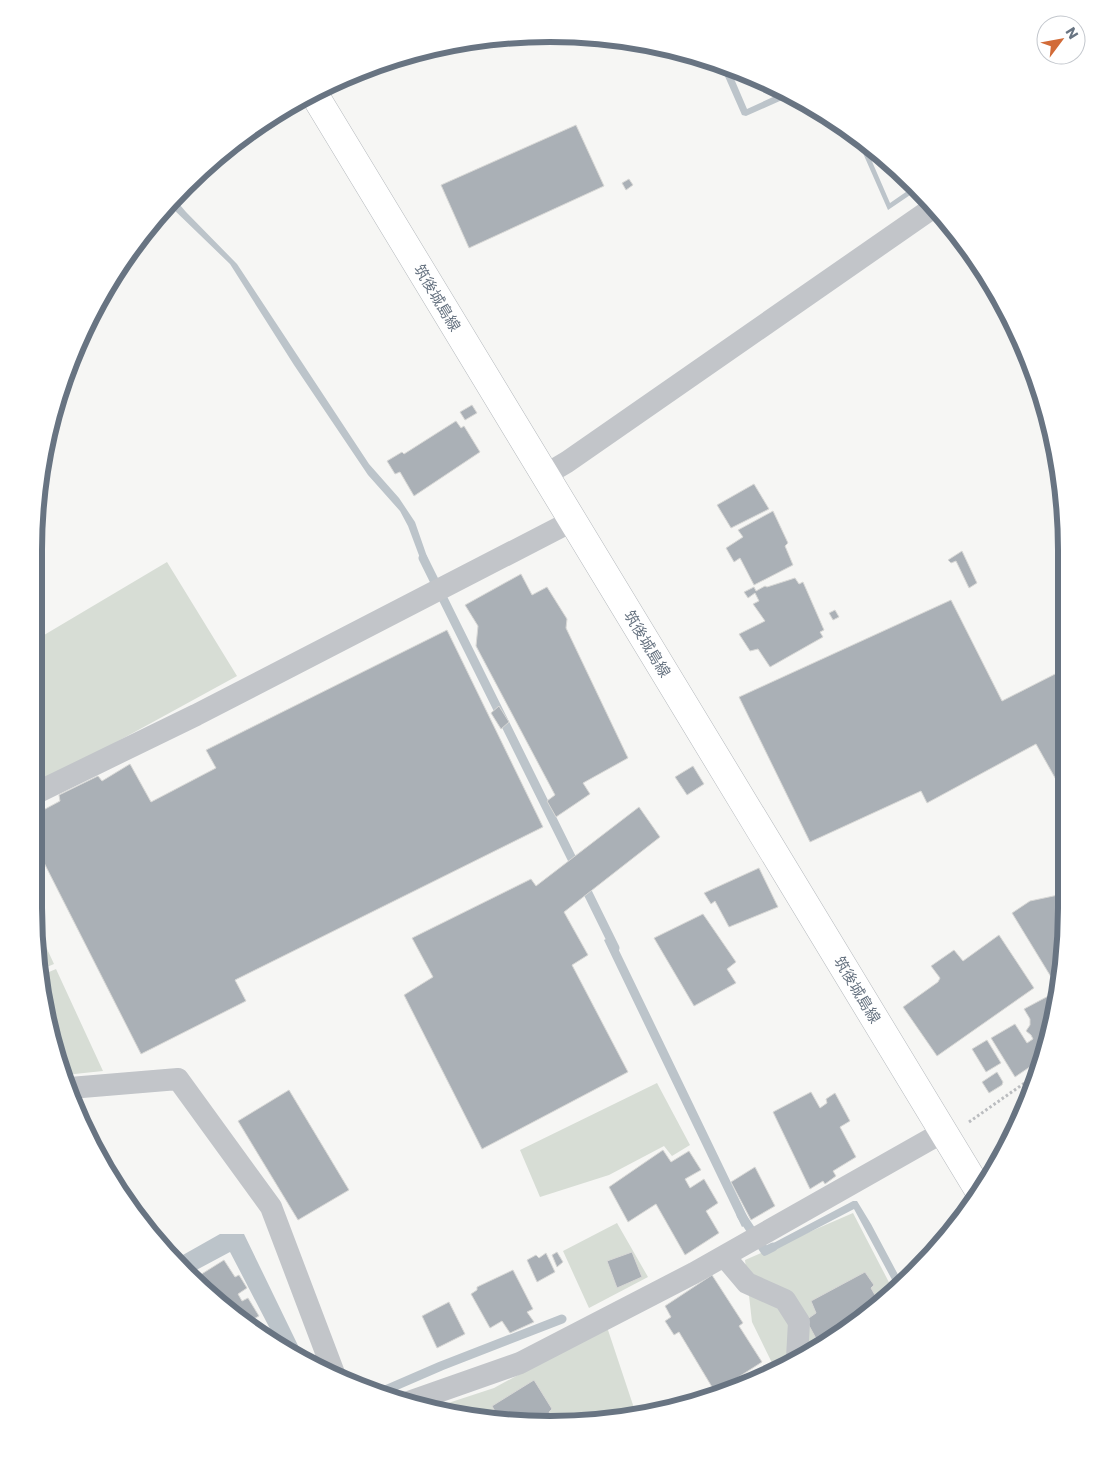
<svg xmlns="http://www.w3.org/2000/svg" width="1101" height="1459" viewBox="0 0 1101 1459" font-family="Poppins,'Noto Sans JP',sans-serif">
<style>
.green{fill:#d7ddd5}
.water{fill:#bcc4ca}
.lines{fill:none;stroke-linecap:round;stroke-linejoin:round}
.stream{stroke:#bcc4ca;stroke-width:9}
.building{fill:#aab0b6;stroke:#d8d8d6}
.secondary-casing{stroke:#b5b9bd;stroke-width:29}
.path{stroke:#babcbf;stroke-width:3;stroke-dasharray:2.5 2.5;stroke-linecap:butt}
.minor{stroke:#c2c5c9;stroke-width:22}
.secondary{stroke:#fff;stroke-width:28}
.labels{text-anchor:middle;stroke-width:5;stroke-linejoin:round;paint-order:stroke}
.street-label{font-size:15px;fill:#687482;stroke:#fff}
.rim{fill:none;stroke:#687482;stroke-width:6}
</style>
<rect width="100%" height="100%" fill="#f6f6f4"/>
<path class="green" d="M167,562L237,676L47,780L34,754V641Z
M36,925L54,964L42,969Z
M56,969L103,1071L65,1075L51,1043L42,975Z
M657,1083L690,1145L672,1156L664,1146L609,1175L540,1197L520,1150Z
M853,1213L894,1292L838,1338L775,1369L752,1322L745,1260Z
M617,1223L648,1277L589,1308L563,1251Z
M607,1327L636,1414L584,1424L449,1415L430,1409L494,1388Z"/>
<path class="water" d="M720,65L729,67L747,109L784,92L791,96L746,116L742,115Z
M855,135L864,143L890,203L916,185L919,189L888,210Z
M174,198L186,212L237,264L369,464L399,498L415,522L431,568L423,566L408,526L400,511L368,475L294,365L230,264L169,205Z
M612,936L750,1222L742,1227L604,940Z
M853,1201H857L871,1224L903,1284L897,1289L854,1209L764,1256L760,1250Z
M220,1234H244L306,1362L279,1346L230,1252L187,1275L174,1260Z"/>
<g class="lines">
<path class="stream" d="M423,558L577,869
M583,883L615,948
M741,1215L765,1251L773,1247
M381,1392L441,1366L562,1319"/>
</g>
<path class="building" d="M576,125L604,186L469,248L441,185Z
M629,179L633,185L626,190L622,183Z
M472,405L477,413L465,420L460,412Z
M456,421L461,428L464,426L480,452L414,496L400,472L395,474L387,461L402,452L404,454Z
M754,484L769,509L731,528L717,505Z
M773,511L788,543L785,546L793,565L754,585L740,558L734,562L726,548L743,537L738,530Z
M962,551L977,583L969,588L956,561L951,563L948,560Z
M521,574L532,595L547,587L567,619L566,628L628,758L583,783L590,794L556,817L547,801L555,795L476,646L478,626L465,605Z
M795,578L799,584L803,582L824,630L820,632L823,637L770,667L758,649L750,651L739,634L765,621L753,604L759,601L755,593L748,598L744,592L754,587L756,591L765,586L767,587Z
M951,600L1002,701L1063,670V792L1036,744L927,803L921,791L810,842L739,697Z
M835,610L839,617L833,620L829,613Z
M447,630L543,827L235,980L246,1001L141,1054L34,843V815L60,801L59,795L98,776L102,781L130,764L151,802L216,768L206,750Z
M499,706L509,722L501,729L491,713Z
M693,766L704,784L687,795L675,777Z
M639,807L660,837L564,912L588,955L572,965L628,1072L482,1149L404,995L433,977L412,938L531,879L536,886Z
M759,868L778,907L729,927L715,901L711,904L704,893Z
M1063,894V976L1059,990L1012,913L1030,901Z
M703,914L736,962L727,969L736,983L694,1006L654,938Z
M999,935L1034,988L937,1056L903,1007L938,982L940,978L931,966L954,950L963,961Z
M1054,993L1057,998L1040,1060L1015,1077L991,1038L1015,1024L1027,1043L1033,1039L1031,1035L1026,1031L1030,1025V1019L1024,1009Z
M987,1040L1001,1063L986,1072L972,1049Z
M997,1072L1003,1082L1002,1085L989,1093L982,1082Z
M289,1090L349,1190L298,1220L238,1121Z
M811,1092L820,1108L827,1103L826,1099L835,1093L850,1121L840,1127L856,1157L833,1171L836,1176L825,1184L823,1181L810,1189L773,1112Z
M663,1150L671,1162L689,1151L701,1170L685,1179L690,1188L704,1179L718,1203L706,1211L719,1233L685,1255L656,1204L628,1222L609,1187Z
M755,1167L775,1206L751,1220L731,1182Z
M557,1252L563,1262L557,1267L552,1255Z
M632,1252L642,1277L617,1288L607,1261Z
M546,1253L555,1272L537,1282L527,1260L536,1255L539,1258Z
M224,1260L235,1277L239,1275L247,1288L238,1294L242,1301L248,1298L259,1316L245,1324L236,1319L192,1280Z
M921,1267L916,1274L911,1278L909,1273Z
M513,1270L533,1309L527,1312L534,1322L510,1333L502,1321L490,1328L471,1294L477,1290V1287Z
M865,1272L874,1285L871,1288L879,1302H882L838,1338L831,1341L829,1339L819,1344L806,1320L816,1313L811,1301Z
M712,1275L743,1323L739,1326L762,1362L715,1392L679,1332L674,1335L665,1321L671,1317L665,1306Z
M449,1302L465,1334L437,1348L422,1316Z
M254,1321L262,1333L265,1330L269,1338L272,1337L277,1344L247,1325Z
M534,1380L552,1409L549,1412L555,1422L499,1419L492,1406Z"/>
<g class="lines">
<defs>
<path id="secondary" d="M314,94L981,1194"/>
</defs>
<use href="#secondary" class="secondary-casing"/>
<path class="path" d="M969,1122L1036,1075"/>
<path class="minor" d="M545,475L567,462L934,207
M34,794L196,715L572,521
M70,1088L178,1079L271,1207L335,1376
M724,1256L747,1283L785,1300L799,1322L797,1358
M409,1402L520,1363L694,1273L943,1132"/>
<use href="#secondary" class="secondary"/>
</g>
<g class="labels">
<g class="street-label">
<text transform="translate(437 298) rotate(59)" y="5">筑後城島線</text>
<text transform="translate(647 644) rotate(59)" y="5">筑後城島線</text>
<text transform="translate(857 990) rotate(59)" y="5">筑後城島線</text>
</g>
</g>
<path d="M0 0H1101V1459H0ZM550 42H550A508 508 0 0 1 1058 550V908A508 508 0 0 1 550 1416H550A508 508 0 0 1 42 908V550A508 508 0 0 1 550 42Z" fill="#fff" fill-rule="evenodd"/>
<path class="rim" d="M550 42H550A508 508 0 0 1 1058 550V908A508 508 0 0 1 550 1416H550A508 508 0 0 1 42 908V550A508 508 0 0 1 550 42Z"/>
<g transform="translate(1061 40) rotate(58)"><circle r="24" fill="#ffffff" stroke="#c3c7cd"/>
<path d="M0-4L9 19L0 12L-9 19Z" fill="#d26b38"/>
<text y="-8" font-size="14" font-weight="bold" text-anchor="middle" fill="#687482">N</text>
</g>
</svg>
